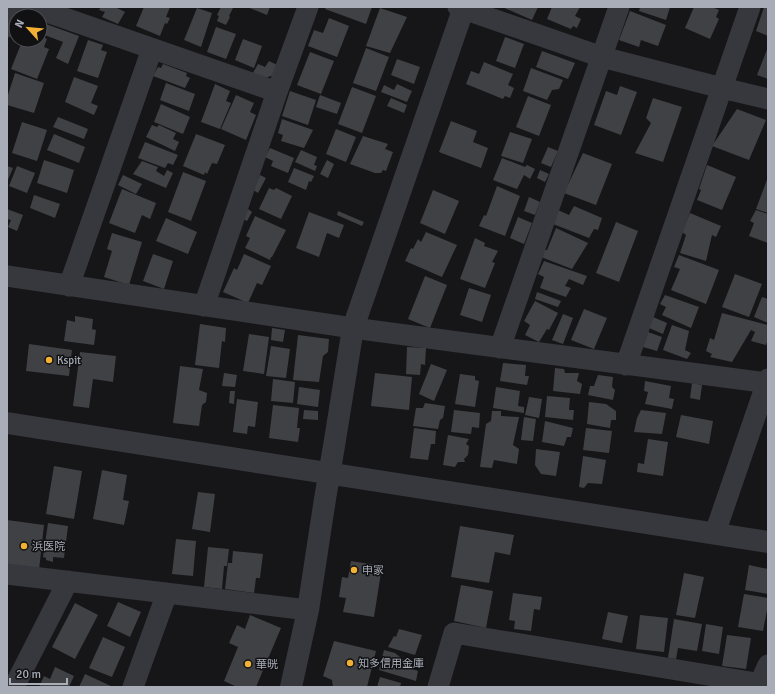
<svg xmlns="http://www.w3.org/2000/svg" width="775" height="694" viewBox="0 0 775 694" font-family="Signika,'Noto Sans JP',sans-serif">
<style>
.building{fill:#404145}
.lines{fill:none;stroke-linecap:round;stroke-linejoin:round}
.minor{stroke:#37383d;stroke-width:21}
.tertiary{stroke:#37383d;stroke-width:22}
.poi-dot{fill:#f2b134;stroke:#111113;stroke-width:1.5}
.labels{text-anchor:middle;stroke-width:3;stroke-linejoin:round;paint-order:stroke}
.poi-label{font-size:11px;fill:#a8adb8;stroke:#111113;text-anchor:start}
</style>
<rect width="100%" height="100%" fill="#161618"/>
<path class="building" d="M101,7H118L117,8L125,12L118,24L102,17L105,12L99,10Z
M144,7H170L166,17L170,18L167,24L165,23L160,36L136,26Z
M221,7L233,8L229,16L230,17L226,25L217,21L219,16L217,15Z
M247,7H270L267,15Z
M326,7H372L366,24L325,9Z
M502,7H538L532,20Z
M552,7H580L575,16L581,19L577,28L573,26L571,29L547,19Z
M640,7H670L666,20L639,11Z
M694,7H712L719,10L716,17L719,19L710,39L685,28Z
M764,7H768V36L756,31Z
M197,8L212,13L201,47L184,40Z
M380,8L407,17L390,53L366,46Z
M630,11L666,25L658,46L641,40L639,47L619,40Z
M329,18L349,26L337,57L308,46L314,30L323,33Z
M46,24L79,36L68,64L56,58L63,42L42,34Z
M216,27L236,34L226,59L207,52Z
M40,36L47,39L44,47L49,49L37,79L11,69L21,44L16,42L17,40H40Z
M505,37L524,44L515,68L496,61Z
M243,39L262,46L254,68L235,60Z
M88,40L103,45L101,50L107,52L98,78L77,71Z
M768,47V79L757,75Z
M366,48L389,57L376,91L353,83Z
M542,51L575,63L568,79L536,67Z
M310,52L334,61L321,94L297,85Z
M397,59L420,67L414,84L391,75Z
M269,61L277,65L274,75L265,78L253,73L258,64L265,67Z
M484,62L513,74L508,85L514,88L510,98L505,96L503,99L466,84L471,71L479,74Z
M163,64L187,73L186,76L190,78L185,88L153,76L158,67L161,68Z
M531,68L563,80L559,89L552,90L547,100L523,91Z
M15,73L44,83L34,113L7,105V98Z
M74,77L98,86L91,103L98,106L94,115L65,102Z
M166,83L195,94L189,111L160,100Z
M215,84L230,91L226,101L231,103L220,129L201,122Z
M397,84L412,91L407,102L381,92L384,85L394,90Z
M620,86L637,92L621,135L594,125L606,91L617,95Z
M352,87L376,96L362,133L338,124Z
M290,91L316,100L308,125L282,116Z
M236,95L254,103L250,112L256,115L246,140L221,129Z
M320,95L341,103L337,114L316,107Z
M528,96L551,105L539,136L516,127Z
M391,98L407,105L404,113L387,106Z
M653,98L682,107L663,162L635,153L651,123L646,118Z
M161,104L190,117L183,134L154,122Z
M737,109L766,120L749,160L712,146Z
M58,117L88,129L84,139L53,127Z
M282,119L313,130L304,148L281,141L283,135L278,133Z
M451,121L477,131L473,142L488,148L481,168L439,152Z
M22,122L47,130L37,161L12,153Z
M152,125L157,127L159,125L176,133L173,139L179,142L175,151L146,137Z
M336,129L356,137L346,162L326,154Z
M510,132L532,139L523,163L501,156Z
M54,134L85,147L79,163L47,150Z
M196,134L225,145L217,164L212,163L207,174L205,172L204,175L183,166Z
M363,136L388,144L385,149L393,152L386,171L383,170L381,173H375L350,164Z
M145,142L178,155L173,165L168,163L165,168L138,158Z
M548,147L558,151L551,167L541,163Z
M270,148L294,158L288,173L271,166L273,161L265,157Z
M301,150L317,157L314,165L317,166L315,171L295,162Z
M583,153L612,164L596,205L564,193Z
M502,158L525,167L527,165L535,169L530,179L524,175L517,189L493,180Z
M44,160L74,170L67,193L37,183Z
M327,160L334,164L328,178L320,174Z
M142,161L158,167L156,171L164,176L167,170L173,173L166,188L133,174Z
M707,165L736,177L722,210L697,200L701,190L699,189Z
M7,166L13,168L7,182Z
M17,166L35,173L27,193L9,186Z
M294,168L314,176L311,182L309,181L306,190L288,182Z
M540,170L549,174L545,182L537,178Z
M183,172L206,181L191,221L168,212Z
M123,175L142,184L136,194L118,185Z
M260,175L266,178L258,193L253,190Z
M768,177V213L756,209Z
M497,186L520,196L505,236L479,226L484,215L486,216Z
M269,188L274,190L276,188L292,196L281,219L259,209Z
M122,189L156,203L150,219L142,215L135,233L109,223Z
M433,190L459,201L445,234L420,223Z
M34,195L60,204L55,218L30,208Z
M529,197L540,202L535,215L524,211Z
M574,206L602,218L598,230L594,229L589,238L553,224L558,210L569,215Z
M7,209L23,215L17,231L8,227L11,220L7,219Z
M248,209L252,212L247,221L243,219Z
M756,210L768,214V243L749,236L754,223L750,221Z
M338,211L364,222L362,226L337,215Z
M309,212L344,225L339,238L327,233L319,257L296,248Z
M690,213L721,226L716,237L712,235L706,261L680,253L686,235L682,232Z
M255,216L286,230L272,257H271L270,260L245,248L250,238L246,236Z
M518,217L532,223L524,244L510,238Z
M166,218L197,232L188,254L156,241Z
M616,222L638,231L619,282L596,273Z
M556,228L588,243L572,269L541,257L544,250H547Z
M426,232L457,245L442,277L405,261L411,248L413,249L418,239L421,242Z
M112,233L142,242L129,285L104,277L112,251L107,249Z
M475,238L485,243L484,246L498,251L492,262L495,263L485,288L460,279Z
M153,254L173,261L164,289L143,281Z
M244,254L271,266L262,285L257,283L248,303L223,292L234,268L237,270Z
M679,255L719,270L706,304L671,290L680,269L674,267Z
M544,261L587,276L583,285L569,279L565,286L571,288L566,297L540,288L544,277L538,274Z
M735,274L762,284L749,317L722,307Z
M425,276L447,285L430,328L408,319Z
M469,288L491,295L482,322L460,315Z
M537,292L561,301L558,307L535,299Z
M665,295L699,307L691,328L662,315L666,307L660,304Z
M762,297L768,299V323L754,317Z
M535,301L558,313L549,330L547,329L539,342L525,335L530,325L524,321Z
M584,309L607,318L594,349L571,340Z
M722,313L768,325V339L766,345L751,341L755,332L751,330L732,362L710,357L712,354L706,351L710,338L714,340Z
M563,314L573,318L563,344L552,340Z
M75,316L93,319L92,329L96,330L94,345L64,341L67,320L75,322Z
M653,317L667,323L663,334L649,328Z
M200,324L226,328L225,342L222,341L219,368L195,365Z
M672,325L689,331L685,350L691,353L687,359L663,350Z
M272,328L285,330L283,342L271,340Z
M648,332L662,337L657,351L643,347Z
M249,334L269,337L264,374L243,371Z
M298,335L329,339L328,352L323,356L319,382L293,380Z
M29,344L72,350L69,376L26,371Z
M271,346L290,349L286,378L266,376Z
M407,347L426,348L425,365L421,364L420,375L406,374Z
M80,352L116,356L113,382L93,379L89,408L73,406Z
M503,363L526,365L525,376H529L527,385L500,381Z
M431,364L447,370L434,401L419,394Z
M180,366L203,369L199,390L207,393L206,402L202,405L199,426L173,423Z
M555,368L564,369L565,373H579L577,381L582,384L580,394L553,391Z
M224,373L237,375L235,387L222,386Z
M375,373L412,377L409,410L371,406Z
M460,374L475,376V380L479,381L475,407L455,404Z
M598,375L613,377L612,387L615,390L613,400L588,395L590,386H594Z
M273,379L295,382L293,403L271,401Z
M645,381L671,386L669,398L674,399L672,409L645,404L648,392L644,391Z
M692,383L702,385L700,400L690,398Z
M299,387L320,390L318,407L297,404Z
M496,387L520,391L518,406L524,407V413L493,408Z
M230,391H235L234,404L229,403Z
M547,396L570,398L569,410H574L573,420L545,417Z
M529,397L542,399L539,418L525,415Z
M237,399L258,402L255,427L248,426L247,434L233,432Z
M589,402L606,404L616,411V420H611L610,428L587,424Z
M425,403L445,406L443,418L440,420L438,429L413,426L416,408H423Z
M273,405L299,408L297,428H300L298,442L269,438Z
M304,410L318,411V420L303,419Z
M454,410L480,413L479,428L472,427L471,434L451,432Z
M641,410L666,413L662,434L634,432L637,418Z
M492,411H501V416L519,417L513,445L519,449L517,464L494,460L492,468L480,467L486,424L491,421Z
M681,415L713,421L709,444L676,437Z
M524,417L536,419L533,441L521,440Z
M545,421L573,428L571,437H567L564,446L542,442Z
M414,428L436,431L435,444H431L428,460L410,458Z
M586,428L612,431L609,453L583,450Z
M448,435L469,439L466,444L469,446L468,455L464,459L465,462H458L455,467L443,465Z
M648,439L668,442L663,476L637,472L638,463L644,464Z
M536,449L560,452L556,476L541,474L535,465Z
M583,456L606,460L602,484L588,483L584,488L579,487Z
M54,466L82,471L74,519L46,514Z
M102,470L127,475L123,500L129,501L124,525L93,519Z
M198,492L215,494L210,532L192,529Z
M7,520L44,525L39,570L7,567Z
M48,523L68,526L64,558L53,557V562L46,560V558L43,557Z
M460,526L514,535L510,555L495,552L489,583L451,577Z
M176,539L196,541L193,576L172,574Z
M208,547L229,549L227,566H224L222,589L204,587Z
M233,551L263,554L260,578H256L254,593L225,589L228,563H232Z
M351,561L382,566L374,617L343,612L346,598L339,597L342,577L348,578Z
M749,565L768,569V594L745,590Z
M684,573L704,577L695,618L676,615Z
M461,585L493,591L486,628L454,621Z
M513,593L542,597L540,610L534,609L531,631L514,629L515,621L509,620Z
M744,594L768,598V605L763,631L738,627Z
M118,602L141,612L130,637L107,626Z
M75,603L98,615L75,659L52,647Z
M608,612L628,616L622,643L602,639Z
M250,615L281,628L256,687H237L224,681L238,647L229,643L237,625L245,629Z
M640,615L668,618L664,652L636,649Z
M674,619L702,624L697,651L678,648L676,659L668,658Z
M706,624L723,627L719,654L702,651Z
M399,629L422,635L415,655L388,647L394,636L396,637Z
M727,635L751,638L746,669L722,666Z
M103,637L125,647L112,677L89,668Z
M334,641L376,651L367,687H333L332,680L323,676Z
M384,650L395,653L405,661V666L418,671L416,681L379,670Z
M55,667L74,676L69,687H39L44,676L50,679Z
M85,674L113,687H79Z
M380,677L401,683L400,687H377Z"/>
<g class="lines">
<path class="minor" d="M33,7L277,92
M458,7L602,57L722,88L768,99
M7,27L14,7
M7,276L353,328L768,383
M69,286L152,49
M204,306L277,92L308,7
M500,348L619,7
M626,365L750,7
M715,533L768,379
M7,574L308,610
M14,687L68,581
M133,687L167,593
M438,687L454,633L768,685
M758,687L768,665"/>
<path class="tertiary" d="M7,423L768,542
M291,687L308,610L325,499L334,446L353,328L464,7"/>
</g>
<g class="poi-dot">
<circle cx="49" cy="360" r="4"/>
<circle cx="24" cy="546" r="4"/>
<circle cx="354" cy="570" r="4"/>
<circle cx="350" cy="663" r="4"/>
<circle cx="248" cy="664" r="4"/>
</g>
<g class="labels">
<g class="poi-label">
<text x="57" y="364">Kspit</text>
<text x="32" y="550">浜医院</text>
<text x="362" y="574">申家</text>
<text x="358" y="667">知多信用金庫</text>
<text x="256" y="668">華晄</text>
</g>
</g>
<rect width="775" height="694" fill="none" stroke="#a8adb8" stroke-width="16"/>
<g transform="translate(28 28) rotate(297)"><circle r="19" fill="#111113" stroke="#4d4f55"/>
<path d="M0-3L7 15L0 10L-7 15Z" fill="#f2b134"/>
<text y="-6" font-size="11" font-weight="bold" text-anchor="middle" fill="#a8adb8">N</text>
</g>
<path d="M10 678v6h57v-6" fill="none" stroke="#a8adb8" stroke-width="2"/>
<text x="16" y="678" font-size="12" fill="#a8adb8" stroke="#111113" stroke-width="3" paint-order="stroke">20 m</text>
</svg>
